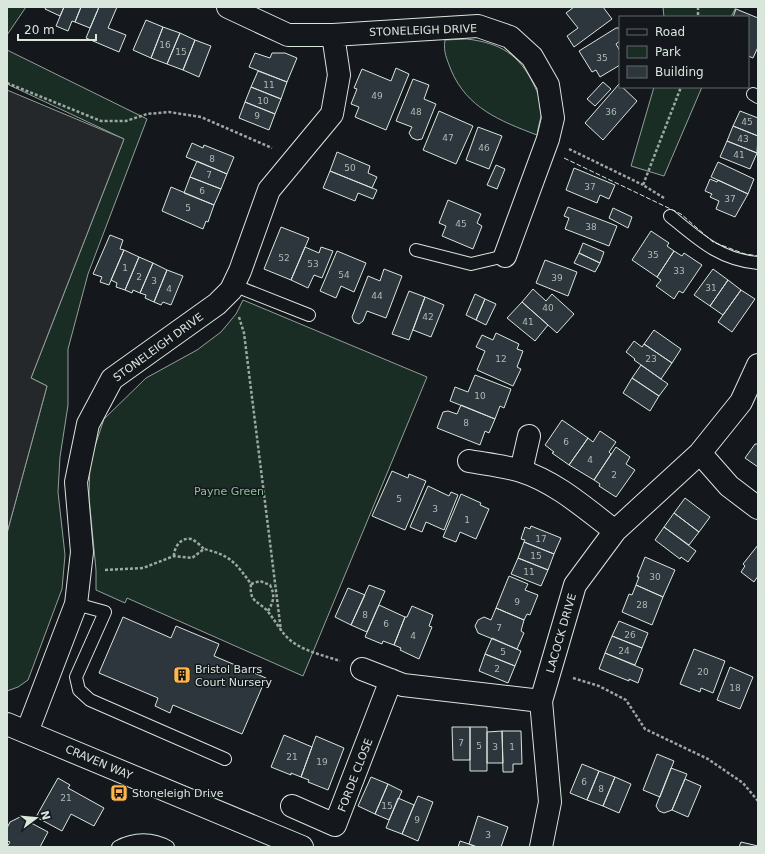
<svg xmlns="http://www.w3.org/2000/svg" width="765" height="854" viewBox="0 0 765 854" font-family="'DejaVu Sans',sans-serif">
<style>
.green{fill:#1a2d24;stroke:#939e99}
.parking{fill:#24282b;stroke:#939e99}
.building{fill:#2c363c;stroke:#d8e6dc}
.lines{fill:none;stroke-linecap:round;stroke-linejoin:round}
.lane-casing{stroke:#d8e6dc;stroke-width:14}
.street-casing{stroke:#d8e6dc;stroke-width:24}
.secondary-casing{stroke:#d8e6dc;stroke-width:24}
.path{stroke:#9da8a2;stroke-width:2.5;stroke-dasharray:3 2;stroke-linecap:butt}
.lane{stroke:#14181c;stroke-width:12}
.street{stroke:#14181c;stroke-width:22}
.secondary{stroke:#14181c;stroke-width:22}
.fence{stroke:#d8e6dc;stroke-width:1;stroke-dasharray:5 2;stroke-linecap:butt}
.labels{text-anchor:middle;stroke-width:3;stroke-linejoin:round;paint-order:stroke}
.number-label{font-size:9px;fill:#adbab4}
.street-label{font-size:11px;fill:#d8e6dc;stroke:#14181c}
.park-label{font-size:11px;fill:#8ac095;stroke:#14181c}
.poi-label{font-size:11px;fill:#d8e6dc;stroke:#14181c;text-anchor:start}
</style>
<rect width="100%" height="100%" fill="#14181c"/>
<path class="green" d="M7,7H26L7,35Z
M663,7H736L731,17H664Z
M467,39C500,43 519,54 534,85C537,92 542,100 542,108C542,116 538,126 537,135C500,121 467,108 451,70C447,59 443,52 445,40Z
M7,50L147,119L88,274L68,349V405L60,457L58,492L65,555L62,589L28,680L18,687L7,691V533L47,386L31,378L124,139L7,84Z
M654,87H702L664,176L631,166Z
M243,300L427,377L303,676L127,598L125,603L96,590V570L89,497L90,461L104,419L146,378L197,350L221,332L236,314Z"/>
<path class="parking" d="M7,90L124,139L31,378L47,386L7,533Z"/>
<path class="building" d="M46,7H64L60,16L45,9Z
M64,7H81L75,22L72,21L68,31L56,26Z
M81,7H99L90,28L75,22Z
M99,7H117L108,28L126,35L119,52L86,38Z
M574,7H603L612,19L574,47L567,36L578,28L566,13Z
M736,9L758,18V47L753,58L748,56V17H733Z
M146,20L163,27L151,58L133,50Z
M163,27L180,33L167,64L151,58Z
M616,28H620V41L616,44L620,51V65L600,77L596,70L592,72L579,51Z
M180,33L195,40L183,70L167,64Z
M195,40L211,46L199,77L183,70Z
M255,53L270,58L272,53H285L297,58L287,82L249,67Z
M396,68L409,74L386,130L355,117L359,107L351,104L357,89L354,88L362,69L391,81Z
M258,71L287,82L281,99L251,87Z
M413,79L429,85L424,99L436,104L422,139L417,140L412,138L409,133L412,127L396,121Z
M603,82L611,89L595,106L587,99Z
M619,84L637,101L603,140L585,123Z
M251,87L281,99L275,114L245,102Z
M245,102L275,114L269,130L239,118Z
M439,111L473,126L456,164L423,150Z
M740,111L758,118V136L733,126Z
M733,126L758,136L757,153L727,141Z
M478,127L502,136L489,169L466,160Z
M727,141L757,153L750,169L720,157Z
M192,143L203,148L204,145L234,157L227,174L186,157Z
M337,152L370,166L368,173L377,177L372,188L330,171Z
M197,161L227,174L221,189L190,177Z
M718,162L754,179L748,194L711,177Z
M496,165L505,169L497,189L487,185Z
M574,168L615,185L609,199L600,195L597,203L566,190Z
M330,171L377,190L373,199L358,193L355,201L323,188Z
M190,177L221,189L214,205L184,193Z
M710,179L717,182L718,180L748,194L735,217L716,209L719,201L710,197L712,194L705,191Z
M171,187L214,205L208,222L206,221L203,229L162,211Z
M448,200L481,214L477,223L482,226L473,249L442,236L446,226L439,223Z
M568,207L617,226L609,246L565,229L569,218L564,216Z
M613,208L632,217L628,228L609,218Z
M281,227L309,238L291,280L264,269Z
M651,231L669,243L667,246L674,251L657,277L632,260Z
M110,235L123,240L120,249L124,250L109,285L100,282L102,277L93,274Z
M583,243L604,252L600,263L579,253Z
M305,247L319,253L321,247L333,251L322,278L314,275L308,288L291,280Z
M124,250L139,257L125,290L116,287L117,283L111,280Z
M337,251L366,263L354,292L341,286L336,298L320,291Z
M674,251L682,256L684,253L702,265L683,293L679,291L674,299L656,286L661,280L657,277Z
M579,253L600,263L595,272L574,263Z
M139,257L153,263L140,293L133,290L132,293L125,290Z
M545,260L577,272L568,296L536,283Z
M153,263L167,270L154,302L145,298L146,295L140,293Z
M384,269L402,276L386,318L367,311L363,321L359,324L354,322L352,317L368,276L380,281Z
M713,269L728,280L710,306L694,295Z
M167,270L183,276L171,305L163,302L161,305L154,302Z
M728,280L741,290L723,315L710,306Z
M533,289L546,301L552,294L574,314L557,333L522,302Z
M741,290L755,299L732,332L718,322Z
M409,291L425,297L409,340L392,334Z
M475,294L485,299L476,320L466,315Z
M425,297L444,305L431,337L413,330Z
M485,299L496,304L486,325L476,320Z
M522,302L548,325L535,341L507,318Z
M654,330L681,349L672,363L644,344Z
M496,333L519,344L517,349L523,351L517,367L521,369L513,386L477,370L485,351L476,347L482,335L493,340Z
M634,341L642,347L644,344L672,363L661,379L634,360L635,359L626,352Z
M641,365L668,384L659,396L632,378Z
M475,375L511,389L504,408L500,406L495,419L450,401L455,387L468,392Z
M632,378L659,396L650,411L623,393Z
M461,405L495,419L489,433L485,431L480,445L437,428L443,412L448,411L457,414Z
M562,420L588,438L569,465L552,453L554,452L545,445Z
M600,431L616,442L609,452L611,454L594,480L569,465L588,438L593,442Z
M755,444H758V467L745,458Z
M616,447L630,457L626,464L635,470L616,497L599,486L600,484L594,480Z
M392,471L408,478L409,474L426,481L405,530L372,516Z
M428,486L449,496L451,492L458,495L444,530L426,522L422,532L410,527Z
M461,494L481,503L480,505L489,509L476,539L460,532L456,542L443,537Z
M685,498L710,517L699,532L674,513Z
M674,513L699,532L689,545L664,527Z
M531,526L561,538L554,554L524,542L525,540L521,539L525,527L530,529Z
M664,527L696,551L688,562L681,557L680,559L655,540Z
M524,542L554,554L548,570L518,558Z
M758,545V576L754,582L741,572L745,566L743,564Z
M645,557L675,570L663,597L636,585L639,577H637Z
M518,558L548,570L541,586L511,574Z
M509,576L528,584L525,590L538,595L530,615L527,614L524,620L496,608Z
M369,585L385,591L367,632L351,625Z
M636,585L663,597L652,625L622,612L629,594L632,595Z
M348,588L365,595L351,625L335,617Z
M379,605L405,617L394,645L383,641L382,644L365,637Z
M412,606L433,615L429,626L432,627L419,659L400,650L401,648L394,645L405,617H407Z
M496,608L524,620L521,631L524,633L517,649L478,633L475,626L478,620L484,617L491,620Z
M123,617L171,638L176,626L219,644L214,656L266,678L242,734L173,705L170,713L155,706L158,698L99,673Z
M619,621L648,633L642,648L612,636Z
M612,636L642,648L635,665L605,653Z
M492,638L521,651L515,666L485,654Z
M694,649L725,661L713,693L701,688L700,692L680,684Z
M605,653L643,669L638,683L629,679V681L599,669Z
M485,654L515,666L508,683L479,671Z
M730,667L753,677L740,709L717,700Z
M452,727H470V760H453Z
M470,727H487V771H470Z
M502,731L503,763H487V732Z
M502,731H521L522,764H513V772H503Z
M284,735L312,747L301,777L291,773V775L271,767Z
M316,736L344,748L328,790L308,782L309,780L301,777Z
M657,754L674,761L660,797L643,790Z
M582,764L599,771L587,800L570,793Z
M671,768L687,774L672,810L664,813L659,811L656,806Z
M599,771L615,777L603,806L587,800Z
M371,777L388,784L375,814L358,806Z
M615,777L631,784L619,813L603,806Z
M58,778L70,785L68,788L104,808L94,826L71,814L62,831L36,817Z
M685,779L701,786L688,817L672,810Z
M388,784L402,791L389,820L375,814Z
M418,796L433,802L418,841L402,834Z
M398,798L414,805L402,834L386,828Z
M478,816L508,827L501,847H477L469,844Z
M20,817L48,832L40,847H7L10,842L7,841V828L10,822Z
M460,841L469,844L477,847H458Z
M741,842L758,846V847H739Z"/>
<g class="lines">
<defs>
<path id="lane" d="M753,94L758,97
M670,216C698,239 720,260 758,263
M416,250L471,264L505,256
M233,285L309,315
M76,604L105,612L76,677L79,690L90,700L225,759
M118,847C134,838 153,838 168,847"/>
<path id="street" d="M333,35L478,26L510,37L532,57L548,85L553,118L548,139L505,256
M700,453L729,486L758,508
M469,461C486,464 505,466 521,471C556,482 586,509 615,531
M521,471L529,436
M362,669L403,685L541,701
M27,732L76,604L82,552L76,482L88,424L112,379L217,304L231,290L240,271L269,190L332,114L339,75L333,35H288L228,7
M292,806L335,825L391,680
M541,847L550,802L541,701L575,585L615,531L700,453L741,402L758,365"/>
<path id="secondary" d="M7,724L302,847"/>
</defs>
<use href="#lane" class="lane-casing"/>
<use href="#street" class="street-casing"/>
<use href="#secondary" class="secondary-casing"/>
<path class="path" d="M698,7V17
M7,83L101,121H126L147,114L169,112L201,117L272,148
M569,149L643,185
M664,198L643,185L681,87
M239,317L244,333L281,631
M174,556C174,547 181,537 191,539C196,541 201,546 204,549
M105,570L143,568L174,556L192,558L204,549C230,555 236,563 251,584C249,604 259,600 269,613C277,623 283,636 294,643C307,652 326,656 340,661
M251,584L260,581L270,585C275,595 274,601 268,611
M573,678L599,686L626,700L645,729L708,759L743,783L758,801"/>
<use href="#lane" class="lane"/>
<use href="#street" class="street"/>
<use href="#secondary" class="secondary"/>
<path class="fence" d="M564,158L681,214L713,242L745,254L758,256"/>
</g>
<defs>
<symbol id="building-square" viewBox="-11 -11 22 22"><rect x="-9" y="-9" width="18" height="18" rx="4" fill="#ffb74d" stroke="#14181c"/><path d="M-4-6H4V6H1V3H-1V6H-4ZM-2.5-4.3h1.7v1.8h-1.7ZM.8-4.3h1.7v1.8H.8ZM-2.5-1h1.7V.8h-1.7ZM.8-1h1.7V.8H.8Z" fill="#111"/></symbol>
<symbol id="bus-square" viewBox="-11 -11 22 22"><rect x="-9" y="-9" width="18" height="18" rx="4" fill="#ffb74d" stroke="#14181c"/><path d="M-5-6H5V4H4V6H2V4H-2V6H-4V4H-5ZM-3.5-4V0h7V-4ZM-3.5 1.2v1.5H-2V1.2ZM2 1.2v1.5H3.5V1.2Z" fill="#111"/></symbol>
</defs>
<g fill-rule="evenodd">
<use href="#building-square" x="172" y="665" width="20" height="20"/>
<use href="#bus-square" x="109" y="783" width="20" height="20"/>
</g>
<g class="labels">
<g class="number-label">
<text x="165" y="48">16</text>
<text x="181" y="55">15</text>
<text x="602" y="61">35</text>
<text x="269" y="88">11</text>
<text x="377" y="99">49</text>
<text x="263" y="104">10</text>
<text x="416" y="115">48</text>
<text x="611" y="115">36</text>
<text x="257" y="119">9</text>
<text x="747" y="125">45</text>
<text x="448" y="141">47</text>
<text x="743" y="142">43</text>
<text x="484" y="151">46</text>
<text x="739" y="158">41</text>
<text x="212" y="162">8</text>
<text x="350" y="171">50</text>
<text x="209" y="178">7</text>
<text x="590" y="190">37</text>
<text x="202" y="194">6</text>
<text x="730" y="202">37</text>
<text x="188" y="211">5</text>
<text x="461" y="227">45</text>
<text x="591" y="230">38</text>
<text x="653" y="258">35</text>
<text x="284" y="261">52</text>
<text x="313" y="267">53</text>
<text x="125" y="271">1</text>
<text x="679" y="274">33</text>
<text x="344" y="278">54</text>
<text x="139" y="280">2</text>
<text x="557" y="281">39</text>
<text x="154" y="284">3</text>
<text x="711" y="291">31</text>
<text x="169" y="292">4</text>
<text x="377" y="299">44</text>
<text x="548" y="311">40</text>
<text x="428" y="320">42</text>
<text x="528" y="325">41</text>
<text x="501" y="362">12</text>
<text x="651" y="362">23</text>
<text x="480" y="399">10</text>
<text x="466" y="426">8</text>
<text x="566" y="445">6</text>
<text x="590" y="463">4</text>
<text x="614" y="478">2</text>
<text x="399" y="502">5</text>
<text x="435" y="512">3</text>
<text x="467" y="523">1</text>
<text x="541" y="542">17</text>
<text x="536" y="559">15</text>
<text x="529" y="575">11</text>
<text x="655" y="580">30</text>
<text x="517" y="605">9</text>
<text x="642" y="608">28</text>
<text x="365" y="618">8</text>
<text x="386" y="627">6</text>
<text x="499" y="631">7</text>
<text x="630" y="638">26</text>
<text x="413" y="639">4</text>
<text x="624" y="654">24</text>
<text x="503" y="655">5</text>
<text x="497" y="672">2</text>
<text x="703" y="675">20</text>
<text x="735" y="691">18</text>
<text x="461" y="746">7</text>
<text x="479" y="749">5</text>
<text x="495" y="750">3</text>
<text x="512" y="750">1</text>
<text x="292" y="760">21</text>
<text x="322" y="765">19</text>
<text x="584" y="785">6</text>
<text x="601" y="792">8</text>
<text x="66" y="801">21</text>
<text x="387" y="809">15</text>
<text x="417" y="823">9</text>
<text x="488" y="838">3</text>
</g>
<g class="street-label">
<text transform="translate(423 30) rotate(-2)" y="4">STONELEIGH DRIVE</text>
<text transform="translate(158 347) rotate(-36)" y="4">STONELEIGH DRIVE</text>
<text transform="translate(561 633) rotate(-74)" y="4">LACOCK DRIVE</text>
<text transform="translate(99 762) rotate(23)" y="4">CRAVEN WAY</text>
<text transform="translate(355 775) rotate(-69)" y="4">FORDE CLOSE</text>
</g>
<g class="park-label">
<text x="229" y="495">Payne Green</text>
</g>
<g class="poi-label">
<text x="195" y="673">Bristol Barrs<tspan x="195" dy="13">Court Nursery</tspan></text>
<text x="132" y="797">Stoneleigh Drive</text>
</g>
</g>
<rect width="765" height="854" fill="none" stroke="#d8e6dc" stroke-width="16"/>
<rect x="619" y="16" width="130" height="72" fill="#14181c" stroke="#626a69"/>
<rect x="627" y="29" width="20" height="6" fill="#14181c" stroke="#626a69"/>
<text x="655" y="36" font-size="12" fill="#d8e6dc">Road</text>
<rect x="627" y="46" width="20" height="12" fill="#1a2d24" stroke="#626a69"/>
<text x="655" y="56" font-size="12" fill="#d8e6dc">Park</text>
<rect x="627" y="66" width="20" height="12" fill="#2c363c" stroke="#626a69"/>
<text x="655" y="76" font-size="12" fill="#d8e6dc">Building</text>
<g transform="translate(36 818) rotate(74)" stroke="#14181c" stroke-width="3" paint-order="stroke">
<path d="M0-3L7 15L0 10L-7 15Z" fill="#d8e6dc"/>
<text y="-6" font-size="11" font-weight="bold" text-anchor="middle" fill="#d8e6dc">N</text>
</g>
<path d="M18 34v6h78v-6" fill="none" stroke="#d8e6dc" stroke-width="2"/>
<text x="24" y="34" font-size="12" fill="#d8e6dc" stroke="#14181c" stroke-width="3" paint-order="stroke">20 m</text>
</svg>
